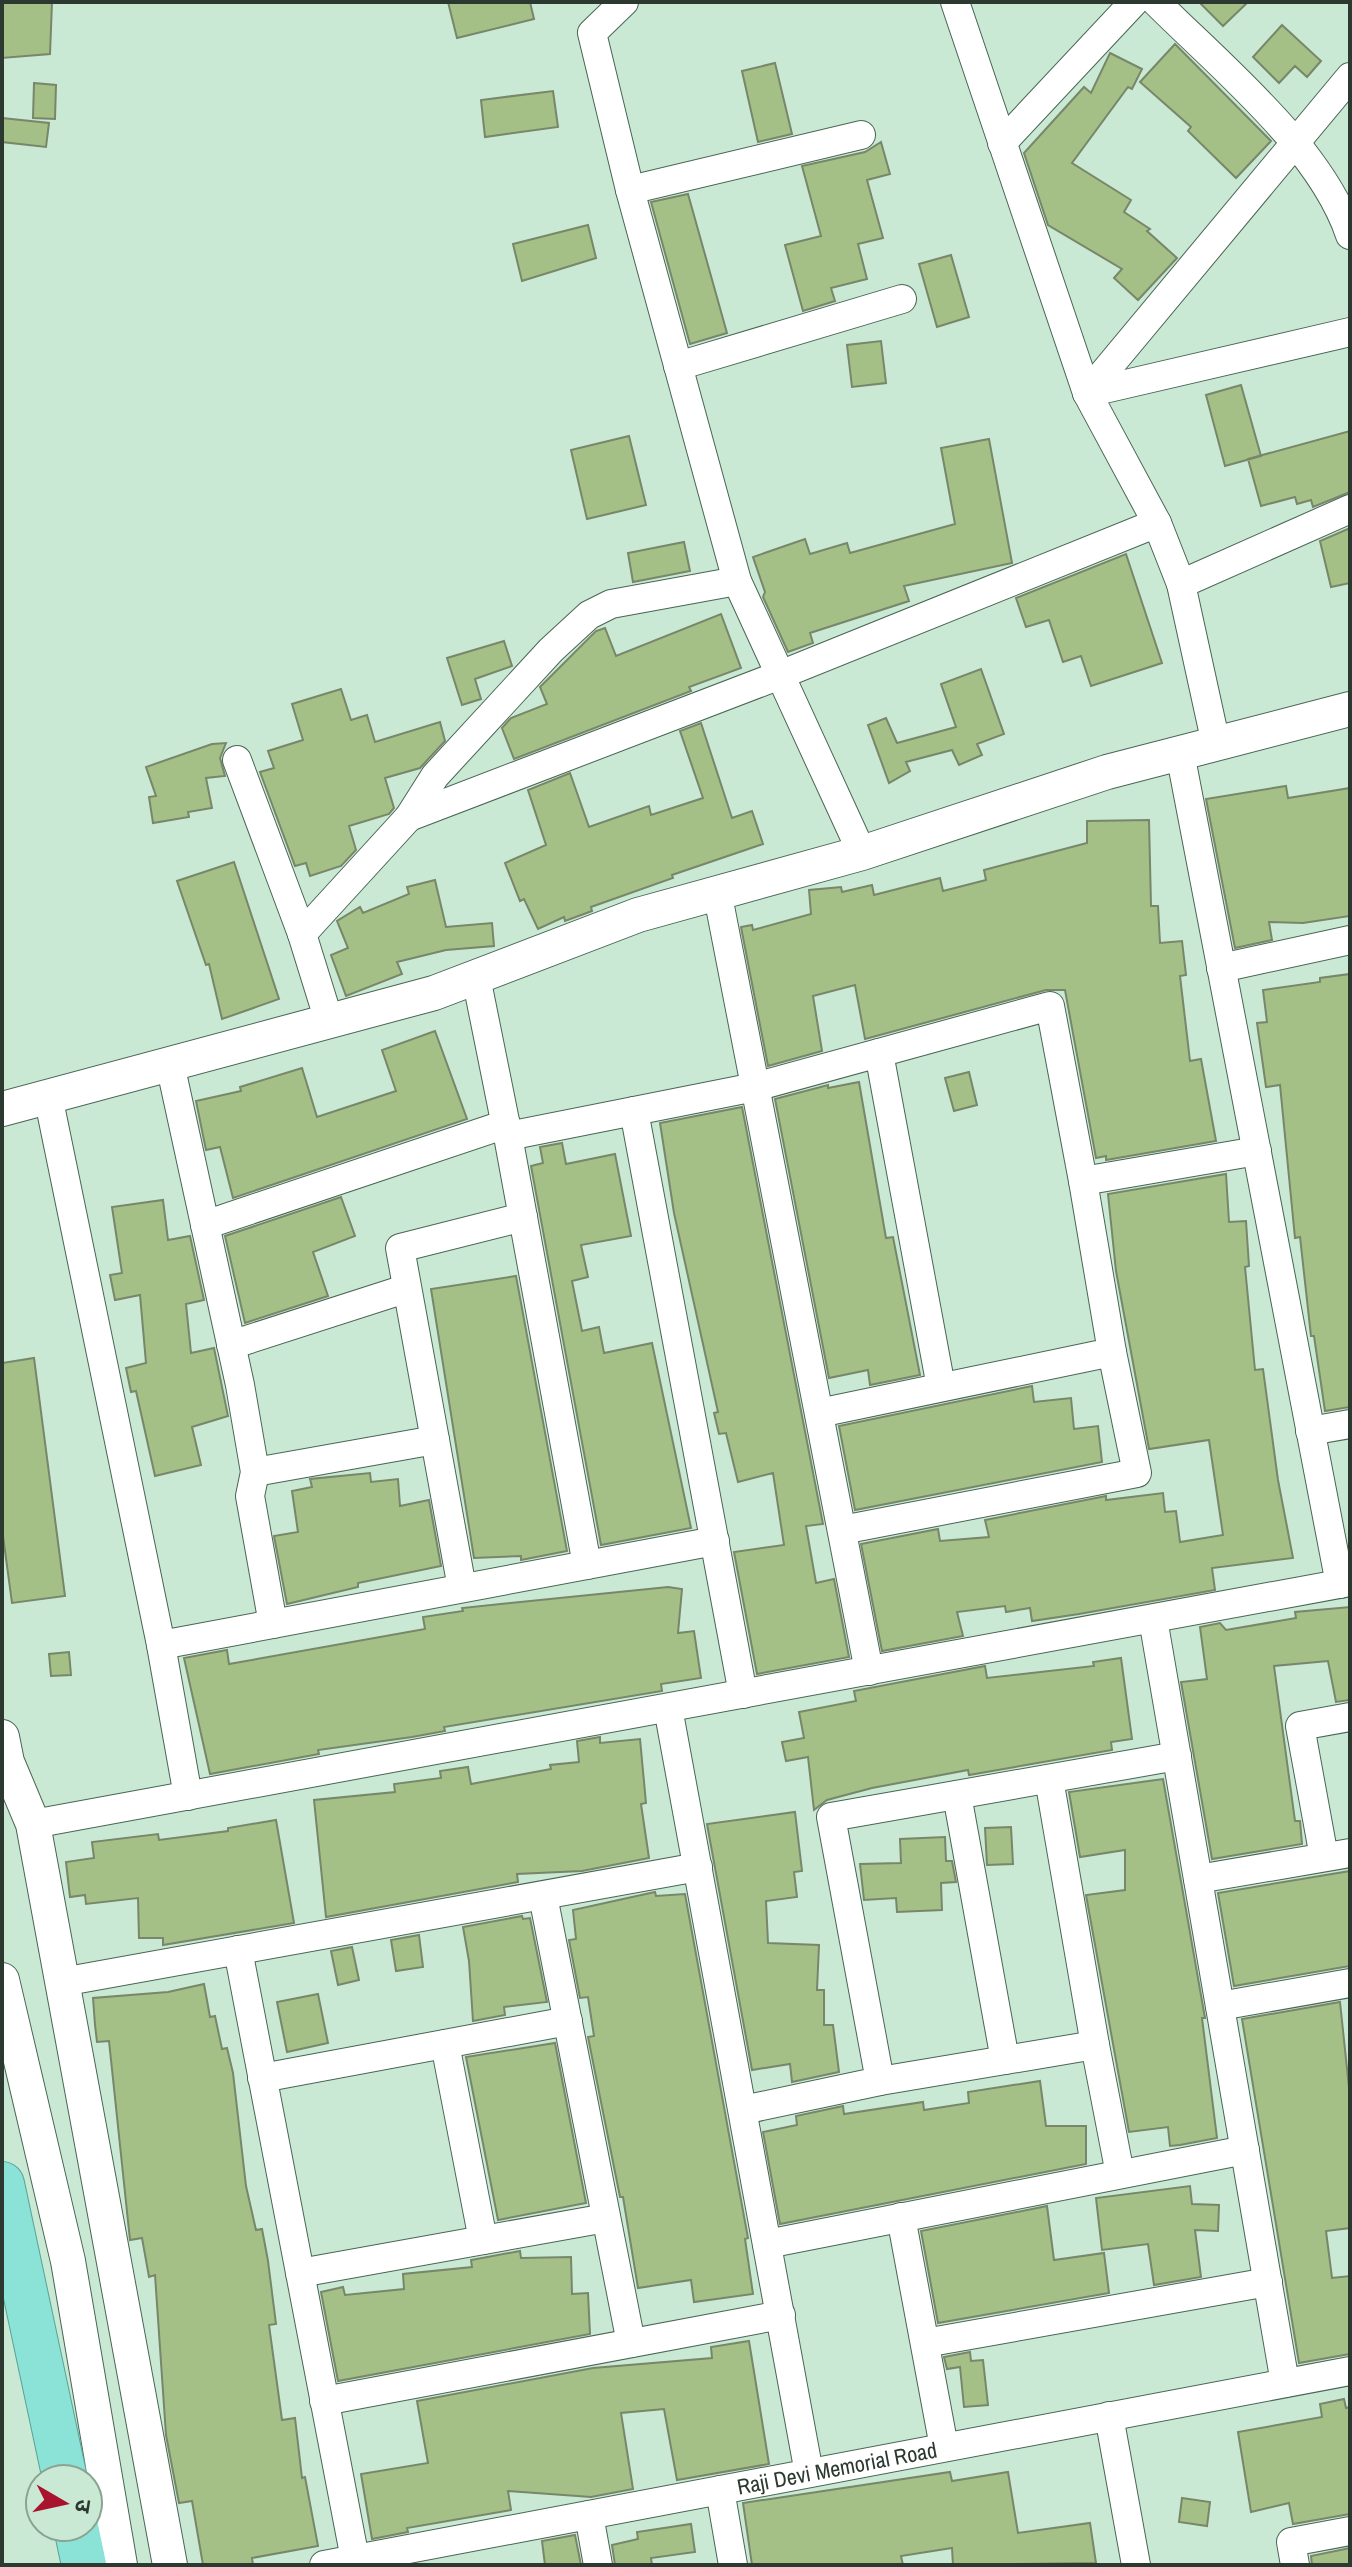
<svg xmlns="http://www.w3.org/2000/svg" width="1352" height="2567" viewBox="0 0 1352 2567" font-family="'Archivo Narrow','Noto Sans Devanagari',sans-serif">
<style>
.building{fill:#a4c086;stroke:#78866a;stroke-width:2}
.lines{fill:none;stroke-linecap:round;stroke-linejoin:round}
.minor-casing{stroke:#496553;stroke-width:30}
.tertiary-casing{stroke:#496553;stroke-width:36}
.trunk-casing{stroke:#57a296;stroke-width:46}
.minor{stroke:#fff;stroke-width:28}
.tertiary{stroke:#fff;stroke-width:34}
.trunk{stroke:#8be2d6;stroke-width:44}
.labels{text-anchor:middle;stroke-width:8;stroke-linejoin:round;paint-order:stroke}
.street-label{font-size:22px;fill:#2c3931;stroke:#c9e9d4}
</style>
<rect width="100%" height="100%" fill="#c9e9d4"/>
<path class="building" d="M2,2H52L50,54L2,58Z
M448,2H530L534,19L457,38Z
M1199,2H1248L1223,26Z
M1282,25L1321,61L1307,77L1295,66L1279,83L1253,57Z
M1175,44L1271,141L1236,178L1188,131L1191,127L1140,82Z
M1110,53L1142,69L1132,89L1128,87L1072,163L1131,200L1124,212L1150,229L1147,231L1177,258L1138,300L1114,278L1122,269L1048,225L1024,153L1084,87L1091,93Z
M775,63L792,134L758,142L742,71Z
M34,83L56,85L55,119L33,118Z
M553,91L558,127L485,137L481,100Z
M2,118L49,123L46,147L2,142Z
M881,142L890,174L867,180L883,238L858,244L867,279L831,288L835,301L803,311L785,245L821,236L802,166L865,152Z
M688,194L727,333L690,344L651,202Z
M588,225L596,258L522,281L513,244Z
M951,255L969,317L937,327L919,264Z
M881,341L886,383L852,387L847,345Z
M1241,385L1261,456L1225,466L1206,395Z
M1350,431V492L1313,507L1311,500L1297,504L1295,497L1261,506L1248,459Z
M629,436L646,505L587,519L571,450Z
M989,439L1012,563L904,586L909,601L810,633L813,643L788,652L763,597L765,592L753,557L805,539L810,554L847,543L850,553L955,524L941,448Z
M1350,528V583L1331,587L1320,541Z
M684,542L690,571L633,582L628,553Z
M1126,554L1162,663L1091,686L1081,656L1063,662L1049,620L1026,627L1016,598Z
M721,614L741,668L689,687L691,691L514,759L502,728L511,718L547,704L540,687L596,631L605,628L616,656Z
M504,641L512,666L475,679L481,699L462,705L447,658Z
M981,669L1004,734L977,744L982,755L959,765L952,750L906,762L910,771L889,783L868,725L886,718L897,743L956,727L941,684Z
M341,689L351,720L367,715L375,742L440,722L445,741L420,768L385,778L394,808L389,814L349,826L356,850L341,866L310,876L306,863L295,866L260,772L274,768L268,751L303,740L292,704Z
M701,723L732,818L752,811L763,844L672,875L673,878L591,907L592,911L565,921L564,917L538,929L524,899L520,901L505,863L546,845L528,790L570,773L589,827L649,806L651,815L703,798L680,731Z
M226,743L220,758L225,776L206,778L212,808L188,812L189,817L153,823L149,797L156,796L146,767L212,744Z
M1286,786L1288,798L1350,788V916L1303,923L1269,922L1272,940L1235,948L1206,799Z
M1149,820L1151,906H1158L1160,943L1182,941L1186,975L1180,976L1190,1061L1201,1059L1216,1141L1106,1160V1156L1096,1158L1065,990H1046L865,1039L855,985L813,996L822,1051L768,1066L741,927L752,925L753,930L811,914L809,890L841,887L842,892L872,885L874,895L940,878L943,891L986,880L984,870L1087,843V821Z
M234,862L279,999L222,1019L209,964L206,965L177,881Z
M435,880L446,927L492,923L494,946L446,950L397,962L402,974L346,996L331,955L348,948L337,921L360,907L363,913L409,894L407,887Z
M1350,974V1407L1325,1411L1314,1336H1311L1300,1237L1295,1238L1280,1085L1266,1087L1257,1023L1267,1022L1263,990L1320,982V978Z
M435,1031L467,1119L233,1198L220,1147L206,1150L196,1101L241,1091L240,1087L302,1068L317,1117L396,1091L382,1050Z
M969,1072L977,1105L954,1111L945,1078Z
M859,1082L886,1238L893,1237L920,1375L870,1385L868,1370L829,1378L775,1099L828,1085V1088Z
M742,1107L823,1524L806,1526L816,1583L834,1579L849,1657L757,1674L734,1552L784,1545L773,1473L738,1482L726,1433L719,1434L714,1413L718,1412L674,1213L660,1123Z
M562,1143L566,1164L615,1154L631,1236L581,1245L588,1277L572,1281L582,1331L599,1327L604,1353L652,1343L691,1528L601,1545L531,1166L543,1163L540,1147Z
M1226,1174L1229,1222L1246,1221L1249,1266L1245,1267L1255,1370L1263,1369L1278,1480L1293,1558L1212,1568L1215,1590L1079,1614L1032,1621L1030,1608L1006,1612L1005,1606L957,1612L963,1636L882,1651L861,1544L938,1529L940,1541L989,1537L985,1520L1106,1496V1500L1163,1493L1165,1512L1176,1511L1180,1542L1223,1535L1209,1440L1149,1449L1116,1271L1108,1194Z
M341,1197L355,1236L313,1252L328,1296L245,1323L225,1236Z
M163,1200L168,1240L190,1236L204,1300L186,1304L191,1353L214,1348L228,1416L192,1427L201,1465L155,1476L136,1391L131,1392L126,1368L146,1363L140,1295L115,1300L110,1275L122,1273L112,1207Z
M516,1276L567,1551L521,1560V1556L474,1558L431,1289Z
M34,1358L65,1596L12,1603L2,1529V1363Z
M1032,1386L1034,1402L1071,1398L1074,1429L1098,1426L1102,1462L855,1510L839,1426Z
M370,1473L371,1482L398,1479L400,1506L429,1500L441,1566L358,1583V1587L287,1604L274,1536L298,1532L292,1491L312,1487L310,1479Z
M668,1587L682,1589L678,1633L694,1631L701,1678L661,1684L662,1691L444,1727L445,1731L412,1737L318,1750L319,1754L210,1774L184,1658L227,1650L229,1664L425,1629L423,1617L463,1611L462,1608Z
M1350,1607V1700L1336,1702L1328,1661L1274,1666L1295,1821H1300L1302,1844L1212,1859L1181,1682L1207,1679L1200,1627L1220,1623L1226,1630L1296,1618L1295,1612Z
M69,1652L71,1675L51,1676L49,1654Z
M1121,1658L1132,1739L1111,1742L1112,1750L969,1775L968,1770L872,1788L827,1800L814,1810L808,1757L786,1761L782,1742L804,1738L799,1712L856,1701L854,1691L985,1666L987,1678L1094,1666L1093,1662Z
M600,1737V1743L640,1739L646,1803L641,1804L649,1858L582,1871L517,1874L518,1882L326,1917L314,1800L395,1792L394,1784L441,1778L440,1771L468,1767L471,1784L551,1769L550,1765L579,1762L577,1741Z
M1163,1779L1205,2018H1202L1217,2138L1180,2145L1170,2146L1168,2127L1129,2132L1086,1895L1125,1890V1850L1080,1857L1069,1792Z
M795,1812L802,1871L794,1872L797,1897L766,1901L768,1943L819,1945L817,1990H824V2025H833L839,2072L792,2082L790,2064L752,2070L707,1824Z
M276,1820L294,1923L163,1945V1938H139L138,1898L86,1904L85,1895L70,1897L66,1862L94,1858L92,1842L158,1834L159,1840L228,1831V1828Z
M1011,1827L1013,1864L987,1865L985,1828Z
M945,1837L946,1861H952L956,1882L941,1883L942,1910L897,1912L896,1898L864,1900L860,1864L901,1863L900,1839Z
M1350,1871V1966L1234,1986L1218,1893Z
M655,1892L656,1896L685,1894L748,2238L745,2239L753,2294L694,2302L691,2280L638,2288L623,2197H620L588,2037L594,2036L588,1997L580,1998L569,1940L576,1939L573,1910Z
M522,1916L523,1919L530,1918L547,2002L504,2007L505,2015L473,2021L469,1961L463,1927Z
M419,1935L423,1967L396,1971L391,1940Z
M352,1947L359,1980L338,1985L331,1951Z
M204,1984L210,2017L215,2016L222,2049L227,2048L233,2073L246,2186L256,2230L262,2229L268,2261L276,2324L269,2325L282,2420L295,2418L302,2478L305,2477L318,2546L252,2558L253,2565H203L192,2501L179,2503L166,2435L155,2275L149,2277L142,2238L130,2240L109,2041L97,2042L95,2025L93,1998L168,1992Z
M318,1994L328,2043L287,2052L277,2002Z
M1340,2002L1350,2097V2228L1326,2231L1332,2278L1350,2276V2354L1299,2363L1242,2019Z
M555,2043L586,2203L498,2220L466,2057Z
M1040,2081L1046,2126H1086V2164L780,2224L763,2132L797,2125L796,2116L843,2106L844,2114L923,2102L924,2110L969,2103L968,2092Z
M1190,2186L1192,2204L1219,2205L1218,2231L1195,2230L1201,2277L1154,2285L1148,2244L1102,2250L1096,2198Z
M1047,2206L1054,2260L1104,2253L1109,2293L938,2323L921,2231Z
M520,2251L521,2258L571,2257L572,2294L588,2293L590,2334L338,2381L321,2292L343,2287L345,2295L404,2289L403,2274L472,2267L471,2260Z
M749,2341L769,2464L677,2480L664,2409L621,2413L633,2489L591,2497L508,2491L511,2510L407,2528L408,2532L372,2539L361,2474L428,2463L417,2401L593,2368L712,2358L711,2347Z
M970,2352L971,2361L983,2360L988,2405L964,2407L960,2367L947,2369L944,2357Z
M1344,2399L1346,2408L1350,2407V2514L1293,2524L1289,2503L1251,2512L1238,2432L1322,2417L1320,2404Z
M950,2472L952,2481L1008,2472L1018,2533L1090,2523L1096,2563L953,2565L952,2548L901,2556L903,2565H752L743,2503Z
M1182,2498L1210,2502L1207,2526L1179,2522Z
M691,2524L695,2552L651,2558L652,2565H615L612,2545L638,2539L637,2532Z
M575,2535L581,2565H545L542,2541Z
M1350,2548V2565H1312L1311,2556Z"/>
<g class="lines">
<defs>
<g id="minor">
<path d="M624,2L592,33L630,190L737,581L862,853"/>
<path d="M955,2L1087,393"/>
<path d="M1156,2C1221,67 1321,148 1350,235"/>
<path d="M1002,143L1134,2"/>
<path d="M630,190L861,135"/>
<path d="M678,366L902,299"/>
<path d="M1087,393L1350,77"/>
<path d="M1181,584L1157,523L1087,393L1350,332"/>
<path d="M1216,744L1181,584L1350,509"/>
<path d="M1180,753L1340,1584"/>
<path d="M237,760L302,934"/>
<path d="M409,817L780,675L1157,523"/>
<path d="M717,891L869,1671"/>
<path d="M1221,968L1350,940"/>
<path d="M476,977L508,1136L755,1087L1050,1006L1083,1181L1257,1151"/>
<path d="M329,1021L302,934L409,817L435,776L551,650L589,615L611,604L737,581"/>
<path d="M879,1053L941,1387"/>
<path d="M170,1064L240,1385L255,1472L250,1496L273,1624"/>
<path d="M48,1096L161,1645L188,1796"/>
<path d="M634,1111L743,1694"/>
<path d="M508,1136L587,1565"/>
<path d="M205,1225L506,1124"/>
<path d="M231,1345L405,1289"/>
<path d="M819,1413L1112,1352L1083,1181"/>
<path d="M1310,1431L1350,1424"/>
<path d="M255,1472L435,1440"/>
<path d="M842,1530L1137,1473L1112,1352"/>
<path d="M462,1588L400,1248L523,1217"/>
<path d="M1153,1619L1285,2383"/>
<path d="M161,1645L715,1541"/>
<path d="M668,1708L809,2473"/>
<path d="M1049,1779L1095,2045"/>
<path d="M957,1795L1005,2060"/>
<path d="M33,1824L1350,1582"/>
<path d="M1324,1857L1300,1726L1350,1717"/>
<path d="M1198,1879L1350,1853"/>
<path d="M543,1896L631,2343"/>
<path d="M238,1950L355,2559"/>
<path d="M62,1982L698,1867"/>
<path d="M1220,2006L1350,1983"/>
<path d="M445,2044L483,2240"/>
<path d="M262,2078L568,2021"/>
<path d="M880,2081L1095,2045L1120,2174"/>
<path d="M743,2110L880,2081L831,1817L1177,1756"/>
<path d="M901,2217L944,2447"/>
<path d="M767,2244L1245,2150"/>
<path d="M300,2273L606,2218"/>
<path d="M925,2343L1268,2282"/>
<path d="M324,2401L781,2315"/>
<path d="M1109,2416L1136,2565"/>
<path d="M720,2490L733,2565"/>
<path d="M589,2515L598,2565"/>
<path id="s1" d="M324,2565L1350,2371"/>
<path d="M1295,2565L1291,2542L1350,2531"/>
</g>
<path id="tertiary" d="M2,1109L434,993L638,915L862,853L1107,772L1350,709
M2,1737L7,1762L33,1824L170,2565
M2,1980L68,2261L120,2565"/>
<path id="trunk" d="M2,2184L65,2479
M76,2527L84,2565"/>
</defs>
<use href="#minor" class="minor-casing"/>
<use href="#tertiary" class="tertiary-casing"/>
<use href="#trunk" class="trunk-casing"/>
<use href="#minor" class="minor"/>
<use href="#tertiary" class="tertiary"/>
<use href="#trunk" class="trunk"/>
</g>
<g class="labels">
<g class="street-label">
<text dy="8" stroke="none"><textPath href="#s1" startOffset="522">Raji Devi Memorial Road</textPath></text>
</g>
</g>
<rect width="1352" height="2567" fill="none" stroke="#2c3931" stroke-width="8"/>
<g transform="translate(64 2503) rotate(99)"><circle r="38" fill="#c9e9d4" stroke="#8aa393" stroke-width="2"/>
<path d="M0-6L14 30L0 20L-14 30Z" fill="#a9132d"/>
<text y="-12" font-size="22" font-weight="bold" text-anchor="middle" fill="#2c3931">उ</text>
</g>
</svg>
